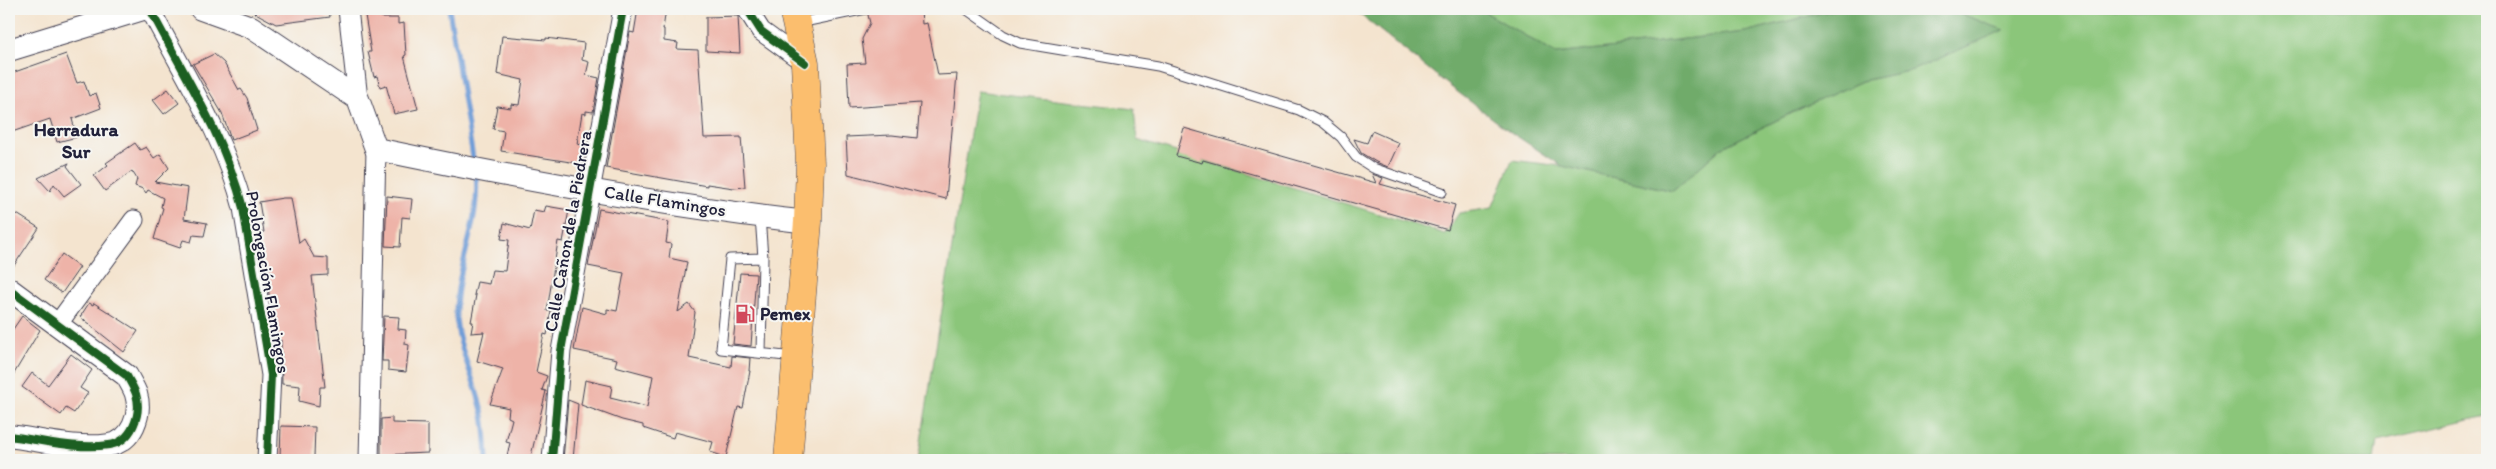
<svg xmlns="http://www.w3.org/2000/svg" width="2496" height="469" viewBox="0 0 2496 469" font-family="Itim,sans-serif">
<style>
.green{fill:#8bc67a;stroke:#56745a}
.forest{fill:#70ab6a;stroke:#496652}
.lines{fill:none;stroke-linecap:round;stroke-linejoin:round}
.stream{stroke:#6f9dd7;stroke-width:5}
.building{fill:#eeb3a8}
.service-casing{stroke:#423f51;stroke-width:11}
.minor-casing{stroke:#423f51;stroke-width:21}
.tertiary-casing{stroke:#423f51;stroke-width:24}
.primary-casing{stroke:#423f51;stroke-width:29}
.service{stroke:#fff;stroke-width:9}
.minor{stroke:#fff;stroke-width:19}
.tertiary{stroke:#fff;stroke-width:22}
.primary{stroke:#fbbe6e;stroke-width:28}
.cycleway-casing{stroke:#f6f6f2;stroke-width:11}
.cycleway{stroke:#1b5e20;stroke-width:8}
.labels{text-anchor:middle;stroke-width:4;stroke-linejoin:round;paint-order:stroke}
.street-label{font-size:18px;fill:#22223b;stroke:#f6f6f2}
.poi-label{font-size:18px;font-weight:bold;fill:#22223b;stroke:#f6f6f2;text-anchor:start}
.neighbourhood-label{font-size:19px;font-weight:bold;fill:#22223b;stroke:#f6f6f2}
</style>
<rect width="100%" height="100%" fill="#f6f6f2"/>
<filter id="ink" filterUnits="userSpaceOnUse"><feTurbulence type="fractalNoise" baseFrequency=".02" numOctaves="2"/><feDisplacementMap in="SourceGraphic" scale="10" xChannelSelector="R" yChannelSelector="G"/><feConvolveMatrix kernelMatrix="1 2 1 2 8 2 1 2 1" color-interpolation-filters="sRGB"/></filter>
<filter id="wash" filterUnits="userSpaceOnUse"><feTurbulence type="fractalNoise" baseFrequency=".0096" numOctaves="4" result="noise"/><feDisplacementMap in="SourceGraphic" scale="20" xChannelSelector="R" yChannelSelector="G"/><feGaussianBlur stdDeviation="1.12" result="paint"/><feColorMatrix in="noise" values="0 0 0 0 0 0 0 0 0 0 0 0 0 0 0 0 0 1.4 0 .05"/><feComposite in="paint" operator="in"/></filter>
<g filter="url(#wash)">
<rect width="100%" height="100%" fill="#f4e4cf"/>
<path class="green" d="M1480,9H1837L1745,32L1556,54Z
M1937,9H2487V416L2377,441L2374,460H918L977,91L1134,109L1137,140L1445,234L1459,213L1492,208L1512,160L1562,166L1673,191L1721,148L1793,112L1862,81L1913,70L2003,30L1949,9Z"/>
<path class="forest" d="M1353,9H1480L1556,54L1745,32L1837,9H1948L2004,30L1913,70L1862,81L1793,112L1721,148L1673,191L1562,166L1512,133L1451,87Z"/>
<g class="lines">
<path class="stream" d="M449,9L474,164
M476,175C481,221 457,264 456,311C455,340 474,378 481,407C486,424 486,443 487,460"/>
</g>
<g id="blocks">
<path class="building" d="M248,9H329L330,17L276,24Z
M364,9H381L382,18H398V24L404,23L406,55L404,56L418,109L394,114L386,85L380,87L377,76L374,77L368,52H371Z
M638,9H666L663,29H664V41L678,43L677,49L698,50L704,138L741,137L745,187L734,188L707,184V186L606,168L630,32L634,33Z
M872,9H921L922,24L927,23L938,75L957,74L946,199L848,174L846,137L892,135L917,138L920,103L849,108L847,64L865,63L862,39L870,23L868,15Z
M738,16L740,53L706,51V17Z
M502,36L546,40V38L584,43L582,60L589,62L586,75L599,78L593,112L586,111V114L582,113L577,144L587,146L583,164L501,151L504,131L493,129L497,106L511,108V104L519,105L523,80L497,74Z
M66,54L77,83L84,81L89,96L96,93L101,108L72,119L77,137L57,142L50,119L9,133V74Z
M214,54L224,63L239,90L241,89L247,98L257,130L231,140L222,113L193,64Z
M168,89L179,103L164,114L153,100Z
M1184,128L1376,183L1372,174L1383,178L1380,184L1455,205L1448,230L1203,160L1202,163L1176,156Z
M1372,131L1399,143L1388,167L1376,162L1361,153L1354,139L1367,143Z
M135,143L140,150L146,147L154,158L160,154L169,168L155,182L188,188L184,219L207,223L204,236L193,235L191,242L183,240L180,248L154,239L163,208L161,207L163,198L148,190L146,193L143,189L135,186L137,179L132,171L105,191L94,176L108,165L106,163Z
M69,163L67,166L81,184L64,196L54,184L50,191L38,178Z
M387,196L412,199L410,218L402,217L400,247L385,246Z
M283,198H291L299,243L304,239L314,257L328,258V275L312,276L325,387H320L319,406L299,401L300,386L282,384L281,340H277L261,247V232H264L259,202Z
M546,206L569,210L563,242L558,241L547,311H551L547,335L544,334L536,372L547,376L542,390L546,391L530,460H506L510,443L506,442L512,419L508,417L509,408L490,404L503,369L477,361L484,332L471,333L473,322H471L476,295H474L477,282L489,284L492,270L505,271L509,240L501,239L504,223L530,230L534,210L544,212Z
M9,209L39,228L9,273Z
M599,209L669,222L666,243L671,244L669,258L687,262L678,312L689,304L695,312L689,358L731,367L732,356L750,358L749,371H750L743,408L738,407L726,457L710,452L713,442L675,432L673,438L643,428V425L622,420L581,405L585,380L612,386L610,398L647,407L653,376L615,366L617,359L574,350L582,307L607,314V309L617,311L624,273L588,266Z
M62,254L80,267L62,293L44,280Z
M740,273L756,274L751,346L733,344Z
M89,303L93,305L94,303L138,331L124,352L80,317Z
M22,316L40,330L9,382V335Z
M384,316L399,317L398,329L406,330L405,344L409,345L406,372L388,370V361H382Z
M71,354L92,370L80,388L88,393L74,413L66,408L61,415L22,387L32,373L48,385Z
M568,400L578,404L573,460H563Z
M392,418V423L428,424V453L381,455V419Z
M281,426L315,427L314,457L280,456Z"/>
</g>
</g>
<g filter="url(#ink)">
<use href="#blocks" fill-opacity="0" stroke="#423f51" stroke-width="1"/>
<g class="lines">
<defs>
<path id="service" d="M966,9L1003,35L1020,43L1158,66L1299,110L1323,122L1341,137L1356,157L1373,168L1442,192
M799,23L866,9
M760,216L763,258L730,259L721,349L794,357
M761,353L763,258"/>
<path id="minor" d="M150,9C183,73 225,137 243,208L271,375L267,460
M348,9L358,99
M747,9L761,31L805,63
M57,325L134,220
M369,460L376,149
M552,460L561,351L623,9"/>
<path id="tertiary" d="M201,9L251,27L358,99L376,149C519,179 663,206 808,222
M9,50L143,9
M9,289L127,376C130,382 134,388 136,394C142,414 132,442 109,445C77,450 41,440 9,436"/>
<path id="primary" d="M788,460L808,222L810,164L805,63L793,9"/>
</defs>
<use href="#service" class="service-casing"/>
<use href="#minor" class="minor-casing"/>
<use href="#tertiary" class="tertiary-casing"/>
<use href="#primary" class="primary-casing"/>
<use href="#service" class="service"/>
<use href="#minor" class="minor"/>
<use href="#tertiary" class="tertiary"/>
<use href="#primary" class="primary"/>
<defs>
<path id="cycleway" d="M150,9C183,73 225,137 243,208L271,375L267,460
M747,9L761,31L805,63
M9,289L127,376C130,382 134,388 136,394C142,414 132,442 109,445C77,450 41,440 9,436
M552,460L561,351L623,9"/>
</defs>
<use href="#cycleway" class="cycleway-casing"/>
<use href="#cycleway" class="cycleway"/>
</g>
</g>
<defs>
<symbol id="fuel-bare" viewBox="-9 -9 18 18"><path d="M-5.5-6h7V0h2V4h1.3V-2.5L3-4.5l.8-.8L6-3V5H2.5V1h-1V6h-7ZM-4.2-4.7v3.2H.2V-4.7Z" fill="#d1495b" stroke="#f6f6f2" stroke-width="2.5" paint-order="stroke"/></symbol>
</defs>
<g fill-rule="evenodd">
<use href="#fuel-bare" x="731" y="300" width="28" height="28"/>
</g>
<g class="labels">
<g class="street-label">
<text transform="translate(665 201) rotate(9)" y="6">Calle Flamingos</text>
<text transform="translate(568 231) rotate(-80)" y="6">Calle Cañon de la Piedrera</text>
<text transform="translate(268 282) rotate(80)" y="6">Prolongación Flamingos</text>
</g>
<g class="poi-label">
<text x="760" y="320">Pemex</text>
</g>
<g class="neighbourhood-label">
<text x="76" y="136">Herradura<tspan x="76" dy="22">Sur</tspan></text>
</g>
</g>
<rect width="2496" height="469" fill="none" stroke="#f6f6f2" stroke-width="30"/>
</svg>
